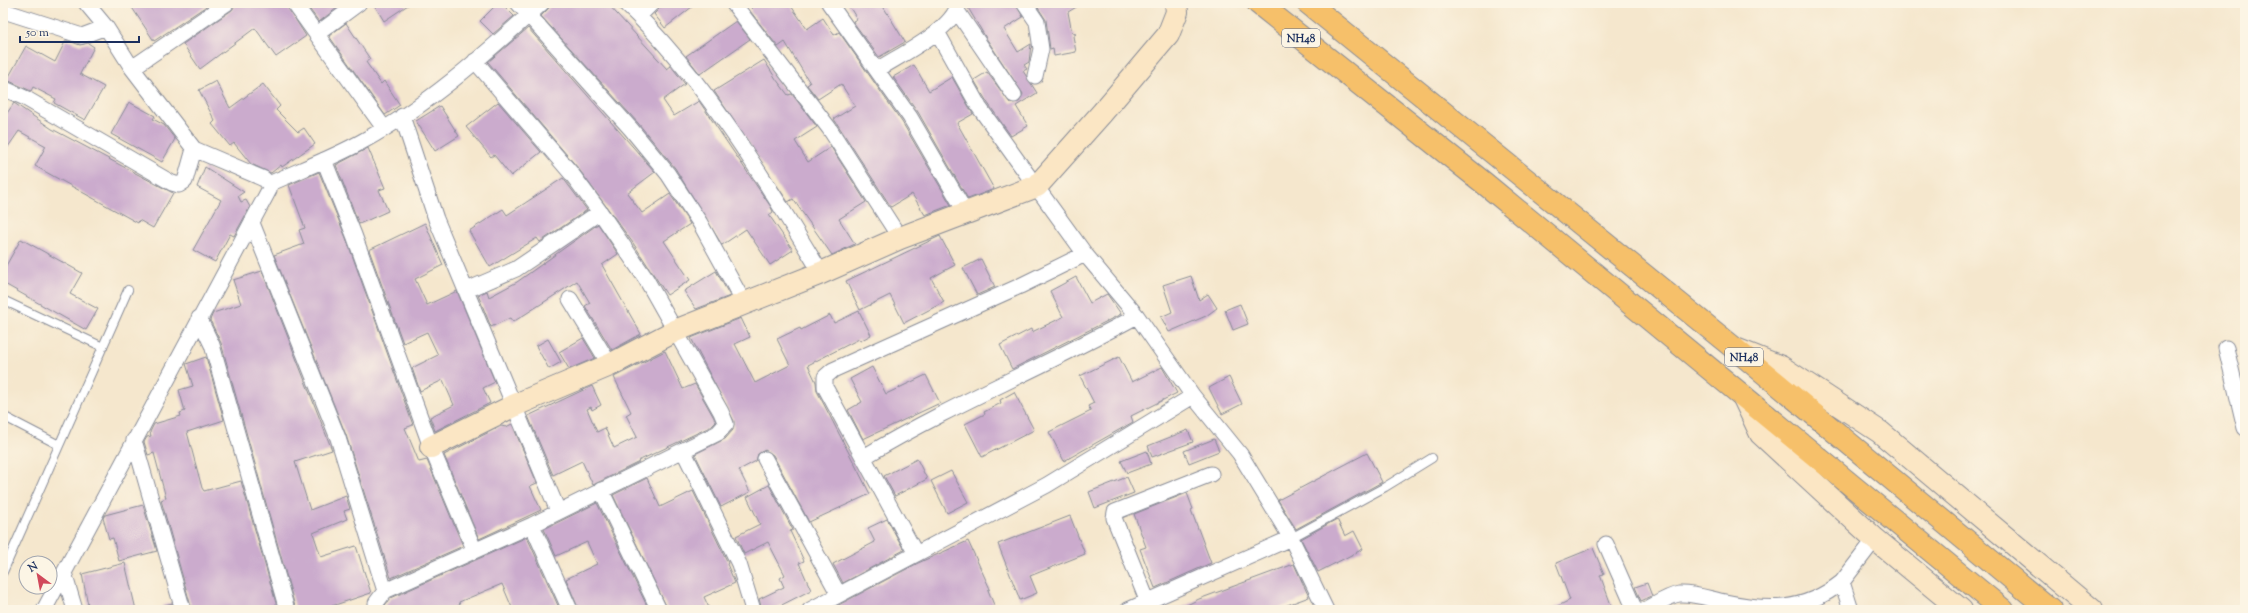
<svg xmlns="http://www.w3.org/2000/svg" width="2248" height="613" viewBox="0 0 2248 613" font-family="'Sorts Mill Goudy',serif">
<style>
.building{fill:#cbabcd}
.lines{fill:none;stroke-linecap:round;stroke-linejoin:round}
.lane-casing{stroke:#888b96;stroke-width:10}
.street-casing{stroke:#888b96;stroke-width:17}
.secondary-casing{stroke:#888b96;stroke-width:24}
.highway-casing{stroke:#888b96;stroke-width:24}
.lane{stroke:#fff;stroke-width:8}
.street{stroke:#fff;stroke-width:15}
.secondary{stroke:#fbe6c4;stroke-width:22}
.highway{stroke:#f6c06b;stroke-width:22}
.labels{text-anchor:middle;stroke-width:3;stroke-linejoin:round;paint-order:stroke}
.shield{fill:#fcf5e5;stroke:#5e6a86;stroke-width:1}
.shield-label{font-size:11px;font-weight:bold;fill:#1b2f5e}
</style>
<rect width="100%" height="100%" fill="#fcf5e5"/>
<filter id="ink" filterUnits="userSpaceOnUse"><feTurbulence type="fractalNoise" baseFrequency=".025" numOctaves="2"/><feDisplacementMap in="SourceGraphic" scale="8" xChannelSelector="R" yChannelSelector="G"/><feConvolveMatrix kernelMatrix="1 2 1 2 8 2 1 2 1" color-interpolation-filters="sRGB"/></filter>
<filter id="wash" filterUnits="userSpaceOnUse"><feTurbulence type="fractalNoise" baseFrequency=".012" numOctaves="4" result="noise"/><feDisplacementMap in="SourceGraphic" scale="16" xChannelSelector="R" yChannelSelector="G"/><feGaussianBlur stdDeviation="0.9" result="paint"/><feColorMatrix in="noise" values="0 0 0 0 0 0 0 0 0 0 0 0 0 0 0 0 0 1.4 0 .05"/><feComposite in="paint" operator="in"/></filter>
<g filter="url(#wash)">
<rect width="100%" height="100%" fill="#f5e7cd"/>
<g id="blocks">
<path class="building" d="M129,3H211L154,41Z
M236,3H285L306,36L276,57L255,28L200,69L183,44L232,10Z
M305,3H333L337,8L319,22Z
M373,3H411L384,21Z
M498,3H501L514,16L493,34L480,21Z
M551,3H607L667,69L671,66L685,84L663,100L674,116L699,101L771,207L773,212L769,215L793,250L770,265L746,229L722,245L675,168L638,123L541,16L548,9Z
M665,3H697L665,28L654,14Z
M748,3H789L807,29L823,18L834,35L839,32L902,122L951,205L925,215L912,194L891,207L834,119L855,106L841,84L818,99L807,85L810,83L785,42L778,47L750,11L752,9Z
M847,3H881L905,42L879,57L854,23L853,21L857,19Z
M968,3H1015L1023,17L1004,29L1018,52L1031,44L1029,62L1024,65L1027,69L1023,71L1037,93L1016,106L1028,126L1011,136L987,102L974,80L987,72L1010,103L1019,102L1023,94L986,38L967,6Z
M1035,3H1083L1068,12L1072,33L1076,34L1073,36L1076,52L1054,56L1053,48L1050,49L1046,20Z
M736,21L750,39L700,74L686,56Z
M346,23L370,59L366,62L381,84L384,81L400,105L385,115L329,36Z
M528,28L655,172L627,193L642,213L670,194L690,224L664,241L690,280L667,295L633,243L578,168L488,62Z
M66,40L80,45L88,43L94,47L80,74L104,87L85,120L54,103L56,99L33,87L31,91L7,80L26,46L55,62Z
M764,60L776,79L788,95L792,94L817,127L795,141L808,162L831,147L866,202L839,219L855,244L832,255L793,199L788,202L714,91Z
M914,65L929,91L952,77L973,114L957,123L994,189L968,199L918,112L893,77Z
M216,81L230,108L263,84L280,106L276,110L298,132L304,128L315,144L282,167L281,165L271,173L251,164L234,143L230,146L212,124L215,121L199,90Z
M129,102L155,116L153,119L164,125L175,139L162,162L111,134Z
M498,102L541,152L511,176L494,155L491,157L466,127Z
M14,103L52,129L173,193L153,228L139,220L138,223L35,166L46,146L19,131L3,154V119Z
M440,106L459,136L435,151L416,121Z
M368,148L385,188L379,190L388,211L359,224L336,165Z
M205,167L244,192L238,196L241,202L246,200L250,207L234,236L230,234L215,262L193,250L221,200L197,187Z
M319,172L346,238L413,425L405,428L419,462L427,460L463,546L391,578L346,435L274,255L304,244L299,230L305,228L289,185Z
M563,178L587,210L540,242L537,238L490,267L469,231L503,209L507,215Z
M425,223L443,265L415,279L427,305L457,291L495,382L483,388L490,403L435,431L430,417L454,405L443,380L420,391L412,368L438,355L427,332L403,343L369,250Z
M598,224L618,254L602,265L641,334L612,350L585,306L590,303L577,281L513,322L510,318L491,327L478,295L487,291L489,297L517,282Z
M940,236L955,265L931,278L944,302L904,323L890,295L860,310L846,281Z
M21,239L82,273L70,294L98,309L86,330L3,283V271Z
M981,259L995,287L977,295L963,268Z
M262,271L332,450L295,462L310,510L346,496L350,509L344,511L347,519L313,533L321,557L356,546L371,593L332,606L333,610H296L221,343L210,320L213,313L241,304L233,280Z
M716,271L730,296L696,309L684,291Z
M1191,276L1199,300L1208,294L1217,308L1206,316L1169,332L1161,317L1172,312L1163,285Z
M1076,277L1090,303L1107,294L1121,314L1012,369L1000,345L1031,329L1032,332L1063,317L1050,291Z
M1240,304L1248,324L1233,330L1225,310Z
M859,311L871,335L860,341L859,339L808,365L816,382L817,391L870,494L809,522L773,455L765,450L758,454L756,461L739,470L750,492L721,507L695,454L725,439L733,430L734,421L691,338L741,318L750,337L735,344L755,383L790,365L777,339L800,328L801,330L830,315L834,323Z
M583,338L595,358L569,369L559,352Z
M548,339L561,362L549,369L536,346Z
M665,351L683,389L695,384L713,416L716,422L712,426L638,461L639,462L593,485L582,461L553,475L528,416L592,386L601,405L592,410L591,407L587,409L597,432L605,428L614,448L637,437L626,415L631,412L614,377Z
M206,357L224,420L187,432L202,488L204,491L241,481L278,610H192L161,500L166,498L154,453L148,455L144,442L147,437L151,436L150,432L154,424L181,416L180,413L185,411L179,390L193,386L186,364Z
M1119,357L1132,382L1162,367L1177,393L1131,416L1133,422L1064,461L1049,432L1091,411L1088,406L1094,403L1080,376Z
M872,367L886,394L926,375L940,403L863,439L848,410L862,402L850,379Z
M1229,377L1242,404L1222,414L1209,388Z
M1014,392L1034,430L982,457L965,424L985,414L984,412L1001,403L1000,400Z
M512,424L537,483L530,486L541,510L479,539L444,455L501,426L506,427Z
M1188,430L1193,442L1152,457L1148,446Z
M1214,439L1219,451L1189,463L1184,451Z
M1147,451L1151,464L1127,473L1121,461Z
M1367,453L1382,482L1296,529L1278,500Z
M917,459L927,479L895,496L884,476Z
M951,471L968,502L947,513L931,481Z
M1127,477L1134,493L1095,508L1089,492Z
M647,478L660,507L693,491L728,563L727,564L735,583L704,597L710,610H668L613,495Z
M769,485L793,530L790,531L804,561L799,563L811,590L772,610H762L759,599L784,587L780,578L785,575L768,542L744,554L736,536L760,524L747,497Z
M1187,493L1193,509L1191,510L1211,563L1155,588L1140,549L1146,547L1134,514Z
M597,503L649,610H579L566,579L597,564L587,542L556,556L544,529Z
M143,505L157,551L119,561L113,538L109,539L103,518L105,515Z
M1070,516L1085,554L1030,576L1037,593L1020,600L998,544Z
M887,519L904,550L843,583L833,564L875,542L868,528Z
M1337,519L1345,536L1354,531L1363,549L1318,572L1301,539Z
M527,537L560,610H513L502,584L459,602L460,605L447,610H386L385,605L391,598Z
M968,541L990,589L988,590L996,610H829L918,563Z
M1593,548L1604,574L1600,575L1613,610H1550L1570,600L1556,563Z
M125,563L136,610H89L82,574Z
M1294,564L1309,597L1274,610H1177L1199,599Z
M1647,583L1652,596L1641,601L1635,587Z
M172,603L174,610H163L162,606Z"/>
</g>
</g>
<g filter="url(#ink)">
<use href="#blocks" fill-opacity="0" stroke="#888b96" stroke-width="1"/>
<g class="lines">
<defs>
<path id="lane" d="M3,300L103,347
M3,416L59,445
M1291,538L1385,487L1432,458
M3,572L128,290"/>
<path id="street" d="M294,3L384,128
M518,3L631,129L668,174L700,223L744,303
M625,3C703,77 766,181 821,273
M733,3L829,128L900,238
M829,3L910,117L966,213
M1024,3L1037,22L1041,49L1035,76
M957,11L1014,95
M7,12L82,36L106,27
M639,16L652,3
M937,32L979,107L1022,167L1085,254L1137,316L1193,396L1240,454L1291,538L1326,610
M317,34L359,3
M132,68L227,3
M877,70C900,55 952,31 959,3
M3,88L25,98L172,183L179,185L185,181L194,149
M402,116L436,219L558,511
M324,160L354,235L431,447L474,549
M269,184C300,170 333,158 363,141C429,105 486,53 542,3
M252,223L338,438L385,591
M467,290L516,269L600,212
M570,299L610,365
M199,318L212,345L287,610
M2226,348L2245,428
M134,440L183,610
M683,450L739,564L753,610
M864,457C952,404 1048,365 1137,316
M765,459L839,595
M601,490L659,610
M532,525L570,610
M1606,544L1635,610
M916,554L825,387V377L833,370L1020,286L1085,254
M64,573L75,610
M44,610L269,190V184L264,179L194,149L132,68L106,27L86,3
M377,610L376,603L385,591L532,525L718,433L726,424L721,412L646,279L600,212L571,173L475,61
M810,610L1047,485L1193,396
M1128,610L1291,538
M1151,610L1114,518L1115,512L1211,474
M1645,610C1655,605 1668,596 1679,594C1693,593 1707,598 1720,601C1767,611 1803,613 1842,582
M1851,610L1842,582L1875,539"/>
<path id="secondary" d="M1738,350L1781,367L1880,432L2092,610
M1743,396L1761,434L1875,539L1961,610
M431,447L513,406L610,365L675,331L821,273L900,238L1037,186L1102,113L1168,35L1177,12L1176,3"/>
<path id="highway" d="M1258,3L1484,183L2003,610
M1308,3L1734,348L2050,610"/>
</defs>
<use href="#lane" class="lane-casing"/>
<use href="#street" class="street-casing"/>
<use href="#secondary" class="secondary-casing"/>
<use href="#highway" class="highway-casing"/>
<use href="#lane" class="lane"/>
<use href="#street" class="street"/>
<use href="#secondary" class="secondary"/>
<use href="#highway" class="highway"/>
</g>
</g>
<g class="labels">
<g class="shield">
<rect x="1282" y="29" width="38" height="18" rx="3"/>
<rect x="1725" y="348" width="38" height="18" rx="3"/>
</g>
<g class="shield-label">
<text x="1301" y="42">NH48</text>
<text x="1744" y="361">NH48</text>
</g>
</g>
<rect width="2248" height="613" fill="none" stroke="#fcf5e5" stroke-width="16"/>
<g transform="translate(38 575) rotate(328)"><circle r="19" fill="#fcf5e5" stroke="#a2a6af"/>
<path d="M0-3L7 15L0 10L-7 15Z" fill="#d1495b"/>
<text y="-6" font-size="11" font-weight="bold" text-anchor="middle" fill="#1b2f5e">N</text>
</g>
<path d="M20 36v6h119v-6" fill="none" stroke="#1b2f5e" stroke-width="2"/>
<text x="26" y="36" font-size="12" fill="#1b2f5e" stroke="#fcf5e5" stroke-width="3" paint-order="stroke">50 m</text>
</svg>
